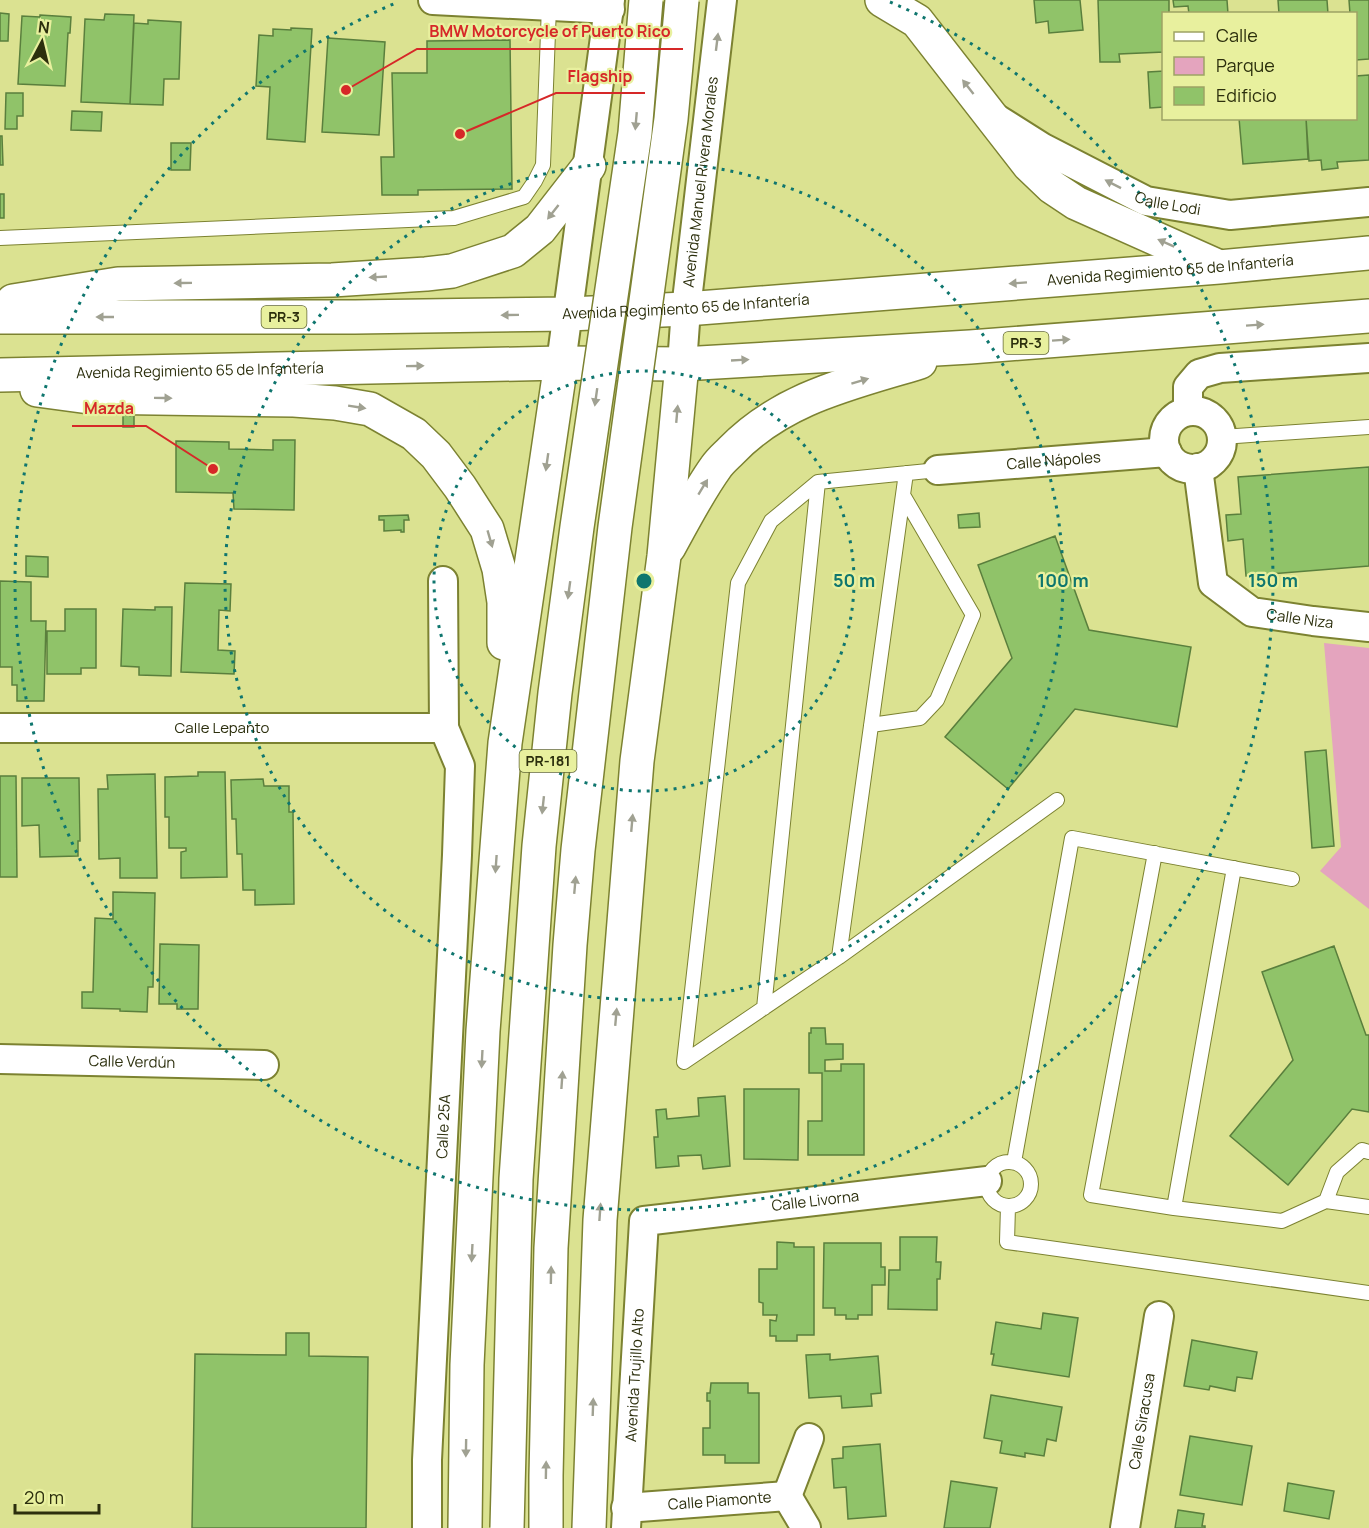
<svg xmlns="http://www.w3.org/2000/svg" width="1369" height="1528" viewBox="0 0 1369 1528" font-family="Manrope,sans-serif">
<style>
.green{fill:#e4a4be}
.building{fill:#90c369;stroke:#5a7f3d;stroke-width:1.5}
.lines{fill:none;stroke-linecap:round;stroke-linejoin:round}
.lane-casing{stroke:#7c8231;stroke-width:16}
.street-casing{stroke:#7c8231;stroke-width:32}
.highway-casing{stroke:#7c8231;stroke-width:36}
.lane{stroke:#fff;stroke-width:14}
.street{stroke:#fff;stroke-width:28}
.highway{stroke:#fff;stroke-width:33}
.highway-bridge-casing{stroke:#7c8231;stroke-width:36;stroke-linecap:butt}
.highway-bridge{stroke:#fff;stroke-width:33}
.oneway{fill:#a0a192}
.ring{fill:none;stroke:#0f766e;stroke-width:3;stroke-dasharray:3 6}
.labels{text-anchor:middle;stroke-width:4.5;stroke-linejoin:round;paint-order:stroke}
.shield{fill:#e8f09e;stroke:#646938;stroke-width:1.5}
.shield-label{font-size:14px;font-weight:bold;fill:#2c2f0d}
.street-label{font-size:15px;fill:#2c2f0d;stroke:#e8f09e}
.centre{fill:#0f766e;stroke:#e8f09e;stroke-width:3}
.ring-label{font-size:18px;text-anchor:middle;font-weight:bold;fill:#0f766e;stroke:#e8f09e;stroke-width:4.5;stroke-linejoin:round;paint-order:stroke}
.leader{fill:none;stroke:#d62828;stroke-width:2}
.callout-dot{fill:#d62828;stroke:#e8f09e;stroke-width:2}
.callout-label{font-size:16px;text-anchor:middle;font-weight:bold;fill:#d62828;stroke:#e8f09e;stroke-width:4.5;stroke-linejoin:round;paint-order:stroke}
</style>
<rect width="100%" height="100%" fill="#dbe291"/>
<path class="green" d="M1324,643L1369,648V909L1320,871L1341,847Z"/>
<path class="building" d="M1034,0H1080L1083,30L1049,33L1048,21L1036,23Z
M1098,0H1169V14H1164V52L1119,54L1120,62H1100Z
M1173,0H1227L1228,14H1189L1188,6L1174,7Z
M1278,0H1327L1328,14H1279Z
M1349,0H1369V59L1356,60V14H1350Z
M0,13L9,14L8,41H0Z
M105,14L134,15L130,104L81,102L85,19L104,20Z
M40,15L71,17L70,33H68L65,86L18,84L22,16L40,17Z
M148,20L181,22L179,79H164L163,105L130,104L134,23L148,24Z
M291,28L312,29L305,142L267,139L270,87L256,86L259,35L273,36V29L291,30Z
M328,38L385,42L379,135L322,132Z
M510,40L512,189L418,190V195H382L381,157H394L392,73H427V41Z
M1164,71V107L1150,108L1148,72Z
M1369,75V160L1337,162L1338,168L1322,170L1321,160L1309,161L1306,118H1356V76Z
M6,93H23V116H17V129H5Z
M72,111L102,112L101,131L71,130Z
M1239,118H1306L1308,159L1243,164Z
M0,136H2L3,165H0Z
M171,143H191L190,170H171Z
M0,194H4V218H0Z
M123,415L134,416V427H123Z
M273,440H295L294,510L234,509L233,493L176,492V441L229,442V449L273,450Z
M1369,467V566L1246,576L1243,539L1228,541L1226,515L1241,514L1238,477Z
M979,513L980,527L959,528L958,515Z
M408,515L409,520H404V532H401V530L384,531V520H379V516Z
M1055,536L1089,630L1191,647L1177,727L1075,709L1008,789L945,737L1012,658L978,565Z
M26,556L48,557V577L26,576Z
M0,581L31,582V621H46L44,701H17V685H12V667H0Z
M185,583L231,584L230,611L219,610L218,650L235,651L234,674L181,672Z
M155,607H172L171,676L139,675V667L121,666L123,609L155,610Z
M65,609H96V668H81V674H47V631H65Z
M1326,750L1334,846L1312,848L1305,752Z
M198,772H225L227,877L181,878V852L186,851V848H169V817H165V777L198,776Z
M155,774L157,878H120V858L99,859L98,789H108L107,775Z
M0,776H16L17,877H0Z
M22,778H79L80,841H78V856L40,857L39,825L22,826Z
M263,779L264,786H289V812H293L294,904L255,905V890H243L242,854H237L236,819H232L231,780Z
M113,892L155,893L153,987H148L147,1012L120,1011V1009L82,1008V992H93L95,918L113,919Z
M160,944L199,945L198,1009H177V1004H159Z
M1334,946L1366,1035H1369V1112L1352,1109L1288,1185L1230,1136L1293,1060L1262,972Z
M811,1028H825L826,1044H843V1059L825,1060V1071H841V1064H864V1155H808V1121H822V1073H809V1033H811Z
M744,1089H799L798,1160L744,1159Z
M725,1096L730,1166L703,1169L701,1155L678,1156L679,1166L656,1168L654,1137H658L656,1110L666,1109L667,1119L699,1116L698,1098Z
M900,1237H937L936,1262H941L940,1279H937V1310L888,1309L889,1270H900Z
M777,1242L794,1243V1247H814V1335H797V1341H776V1336H770V1320L776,1321L777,1315H763V1303L759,1302V1269H777Z
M824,1243H881V1267H885V1285H872V1315H858V1319H846V1315H835V1308H823Z
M1043,1313L1078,1318L1069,1377L992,1365L994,1354H991L996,1322L1041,1329Z
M286,1333H309V1356L368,1357L366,1528H192L195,1354L286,1355Z
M1192,1340L1257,1352L1252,1379L1237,1377L1235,1391L1210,1386L1209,1390L1184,1386Z
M830,1354V1360L878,1356L881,1393L871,1394L872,1406L842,1408L841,1396L809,1398L806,1355Z
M711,1383H748V1393H759V1463H725V1455H703V1428H710V1401H707V1393H710Z
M991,1395L1062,1407L1056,1441L1047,1439L1044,1456L1025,1453V1457L1000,1453L1002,1441L984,1438Z
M1190,1436L1252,1446L1242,1505L1180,1495Z
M880,1444L886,1516L848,1519L846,1487L834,1488L832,1459L843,1458V1447Z
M951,1481L997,1488L990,1528H944Z
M1288,1483L1334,1491L1329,1519L1284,1511Z
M1178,1510L1204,1514L1202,1526H1205V1528H1175Z"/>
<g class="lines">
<defs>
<path id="lane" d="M0,238L454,218L524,197L535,181L543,165L549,6
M1222,437L1369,427
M938,470L818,482L771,521L738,583L684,1062L839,957L1057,800
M871,725L920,718L937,700L973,615L903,495
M1155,853L1091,1195L1174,1208L1282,1221L1326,1201L1337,1172L1362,1150L1369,1152
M839,957L906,473
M764,1008L818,482
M987 1184a22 22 0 1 1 44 0a22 22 0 1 1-44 0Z
M1014,1162L1072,838L1292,879
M1326,1201L1369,1207
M1008,1206L1007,1242L1369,1293
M1174,1208L1234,868"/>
<g id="street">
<path d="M433,0L610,9"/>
<path id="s1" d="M997,119L1043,148L1146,201L1230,215L1369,202"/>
<path d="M561,363L610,0"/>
<path id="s2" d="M682,364L686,309L722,0"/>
<path d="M1188,411V387L1199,374L1220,368L1369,358"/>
<circle cx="1193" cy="440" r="29"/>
<path id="s3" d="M1198,468L1213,583L1252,612L1313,621L1369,627"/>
<path id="s4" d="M938,470L1167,452"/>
<path id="s5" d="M0,728H444"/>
<path id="s6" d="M0,1059L264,1065"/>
<path d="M787,1496L809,1438"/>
<path d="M787,1496L806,1528"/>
<path id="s7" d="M626,1508L787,1496"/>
<path id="s8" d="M427,1528V1460L457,855L460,766L444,728L443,581"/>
<path id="s9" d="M626,1528L644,1221L987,1181"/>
<path id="s10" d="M1125,1528L1159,1316"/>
</g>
<g id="highway">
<path d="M882,0L917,21L1029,165L1052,187L1076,203L1215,265"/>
<path d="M13,301L118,284L332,280L426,274L452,271L513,251L540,229L589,166"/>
<path id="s11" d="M0,317H355L568,314L686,309L1219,267L1369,253"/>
<path id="s12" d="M0,375L561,363L682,364L970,347L1369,316"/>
<path d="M37,390L89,397L294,400L335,403L370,409L414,434L436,455L460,487L487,529L499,569L504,602V643"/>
<path d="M669,547C684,520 698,492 716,467C720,461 726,456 731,451C783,397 852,383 920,362"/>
<path d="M465,1528L467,1365L483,1031L505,743L561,363"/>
<path d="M589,1528L600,1220L637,761L664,556L682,364"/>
</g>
</defs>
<use href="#lane" class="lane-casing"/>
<use href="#street" class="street-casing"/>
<use href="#highway" class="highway-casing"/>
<use href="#lane" class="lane"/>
<use href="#street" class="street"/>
<use href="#highway" class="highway"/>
<defs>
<path id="highway-bridge" d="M507,1528L516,1179L539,846L555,693L577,527L635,133L646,0
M546,1528V1476L551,1248L570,945L578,850L615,527L671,119L682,0"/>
</defs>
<use href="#highway-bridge" class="highway-bridge-casing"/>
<use href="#highway-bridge" class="highway-bridge"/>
</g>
<defs><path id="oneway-solid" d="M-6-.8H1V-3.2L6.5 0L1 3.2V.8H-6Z" transform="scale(1.5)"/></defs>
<g class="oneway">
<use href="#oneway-solid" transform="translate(717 42) rotate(-83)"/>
<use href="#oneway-solid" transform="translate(968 87) rotate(-128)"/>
<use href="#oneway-solid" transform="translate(636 121) rotate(95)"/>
<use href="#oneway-solid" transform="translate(1113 184) rotate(-153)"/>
<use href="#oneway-solid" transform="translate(553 212) rotate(128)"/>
<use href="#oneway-solid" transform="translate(1166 243) rotate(-156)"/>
<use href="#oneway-solid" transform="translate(378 277) rotate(177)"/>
<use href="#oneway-solid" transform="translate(183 283) rotate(179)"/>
<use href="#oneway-solid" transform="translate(1018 283) rotate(176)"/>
<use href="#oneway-solid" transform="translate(510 315) rotate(179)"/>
<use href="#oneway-solid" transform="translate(105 317) rotate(-180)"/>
<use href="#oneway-solid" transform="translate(1255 325) rotate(-4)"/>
<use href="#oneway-solid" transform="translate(1061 340) rotate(-4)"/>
<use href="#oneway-solid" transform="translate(740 360) rotate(-3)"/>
<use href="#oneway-solid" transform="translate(415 366) rotate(-1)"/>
<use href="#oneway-solid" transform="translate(860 381) rotate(-17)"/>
<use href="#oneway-solid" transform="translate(596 397) rotate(98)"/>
<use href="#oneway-solid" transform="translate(163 398) rotate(1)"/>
<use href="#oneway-solid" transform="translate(357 407) rotate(9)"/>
<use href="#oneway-solid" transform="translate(677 414) rotate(-85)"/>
<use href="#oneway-solid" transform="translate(547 462) rotate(98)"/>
<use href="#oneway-solid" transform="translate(703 487) rotate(-59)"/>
<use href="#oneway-solid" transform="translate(490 539) rotate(74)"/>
<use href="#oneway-solid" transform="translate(569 590) rotate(98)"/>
<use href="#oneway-solid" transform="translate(543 805) rotate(96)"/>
<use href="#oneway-solid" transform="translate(632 823) rotate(-85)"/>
<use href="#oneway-solid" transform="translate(496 864) rotate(94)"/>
<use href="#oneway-solid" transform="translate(575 885) rotate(-85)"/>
<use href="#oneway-solid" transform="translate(616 1017) rotate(-85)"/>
<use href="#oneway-solid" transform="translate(482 1059) rotate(93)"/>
<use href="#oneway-solid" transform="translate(562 1080) rotate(-86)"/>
<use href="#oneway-solid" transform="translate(600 1212) rotate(-86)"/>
<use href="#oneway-solid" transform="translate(472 1253) rotate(93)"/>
<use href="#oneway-solid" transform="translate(551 1275) rotate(-89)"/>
<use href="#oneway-solid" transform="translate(593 1407) rotate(-88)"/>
<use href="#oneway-solid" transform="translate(466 1448) rotate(91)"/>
<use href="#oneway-solid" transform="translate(546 1470) rotate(-89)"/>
</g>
<g class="ring">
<circle cx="644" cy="581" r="210"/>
<circle cx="644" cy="581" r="419"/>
<path d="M890 2A629 629 0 1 1 398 2"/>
</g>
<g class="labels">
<g class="shield">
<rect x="261.5" y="306" width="45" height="22" rx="4.5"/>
<rect x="1003.5" y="332" width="45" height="22" rx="4.5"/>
<rect x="519.5" y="750" width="57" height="22" rx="4.5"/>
</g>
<g class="shield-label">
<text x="284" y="322">PR-3</text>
<text x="1026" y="348">PR-3</text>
<text x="548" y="766">PR-181</text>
</g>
<g class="street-label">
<text dy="5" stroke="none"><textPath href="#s2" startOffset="183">Avenida Manuel Rivera Morales</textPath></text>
<text dy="5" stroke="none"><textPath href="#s1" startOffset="192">Calle Lodi</textPath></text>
<text dy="5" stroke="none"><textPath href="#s11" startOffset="1172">Avenida Regimiento 65 de Infantería</textPath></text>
<text dy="5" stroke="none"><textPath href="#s11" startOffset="686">Avenida Regimiento 65 de Infantería</textPath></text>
<text dy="5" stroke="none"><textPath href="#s12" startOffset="200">Avenida Regimiento 65 de Infantería</textPath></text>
<text dy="5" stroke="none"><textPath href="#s4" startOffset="116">Calle Nápoles</textPath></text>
<text dy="5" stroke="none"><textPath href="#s3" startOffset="213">Calle Niza</textPath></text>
<text dy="5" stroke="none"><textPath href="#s5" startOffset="222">Calle Lepanto</textPath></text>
<text dy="5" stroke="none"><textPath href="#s6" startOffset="132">Calle Verdún</textPath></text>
<text dy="5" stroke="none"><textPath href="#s8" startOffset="402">Calle 25A</textPath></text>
<text dy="5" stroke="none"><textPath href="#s9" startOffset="480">Calle Livorna</textPath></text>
<text dy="5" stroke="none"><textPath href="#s9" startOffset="153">Avenida Trujillo Alto</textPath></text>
<text dy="5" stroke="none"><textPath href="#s10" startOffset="108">Calle Siracusa</textPath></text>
<text dy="5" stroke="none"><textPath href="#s7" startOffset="94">Calle Piamonte</textPath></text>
</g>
</g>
<circle cx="644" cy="581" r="9" class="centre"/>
<g class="ring-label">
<text x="854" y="587">50 m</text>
<text x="1063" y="587">100 m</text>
<text x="1273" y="587">150 m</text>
</g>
<path class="leader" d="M346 90L417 49H683M460 134L556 93H645M213 469L146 426H72"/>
<g class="callout-dot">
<circle cx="346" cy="90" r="6"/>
<circle cx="460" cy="134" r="6"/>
<circle cx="213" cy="469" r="6"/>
</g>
<g class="callout-label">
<text x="550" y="37">BMW Motorcycle of Puerto Rico</text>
<text x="600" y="82">Flagship</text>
<text x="109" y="414">Mazda</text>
</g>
<rect x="1162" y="12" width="195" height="108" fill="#e8f09e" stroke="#9da364" stroke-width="1.5"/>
<rect x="1174" y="32" width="30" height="9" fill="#ffffff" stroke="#9da364" stroke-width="1.5"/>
<text x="1216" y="42" font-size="18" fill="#2c2f0d">Calle</text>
<rect x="1174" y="57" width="30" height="18" fill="#e4a4be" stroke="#9da364" stroke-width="1.5"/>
<text x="1216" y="72" font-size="18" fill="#2c2f0d">Parque</text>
<rect x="1174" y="87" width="30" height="18" fill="#90c369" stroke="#9da364" stroke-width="1.5"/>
<text x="1216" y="102" font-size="18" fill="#2c2f0d">Edificio</text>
<g transform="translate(42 42) rotate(7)" stroke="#e8f09e" stroke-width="4.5" paint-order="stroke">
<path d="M0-4.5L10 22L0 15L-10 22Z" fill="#2c2f0d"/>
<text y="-9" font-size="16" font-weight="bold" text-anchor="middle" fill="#2c2f0d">N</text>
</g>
<path d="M15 1504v9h84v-9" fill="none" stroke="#2c2f0d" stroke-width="3"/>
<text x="24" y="1504" font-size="18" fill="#2c2f0d" stroke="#e8f09e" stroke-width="4.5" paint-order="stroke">20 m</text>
</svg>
